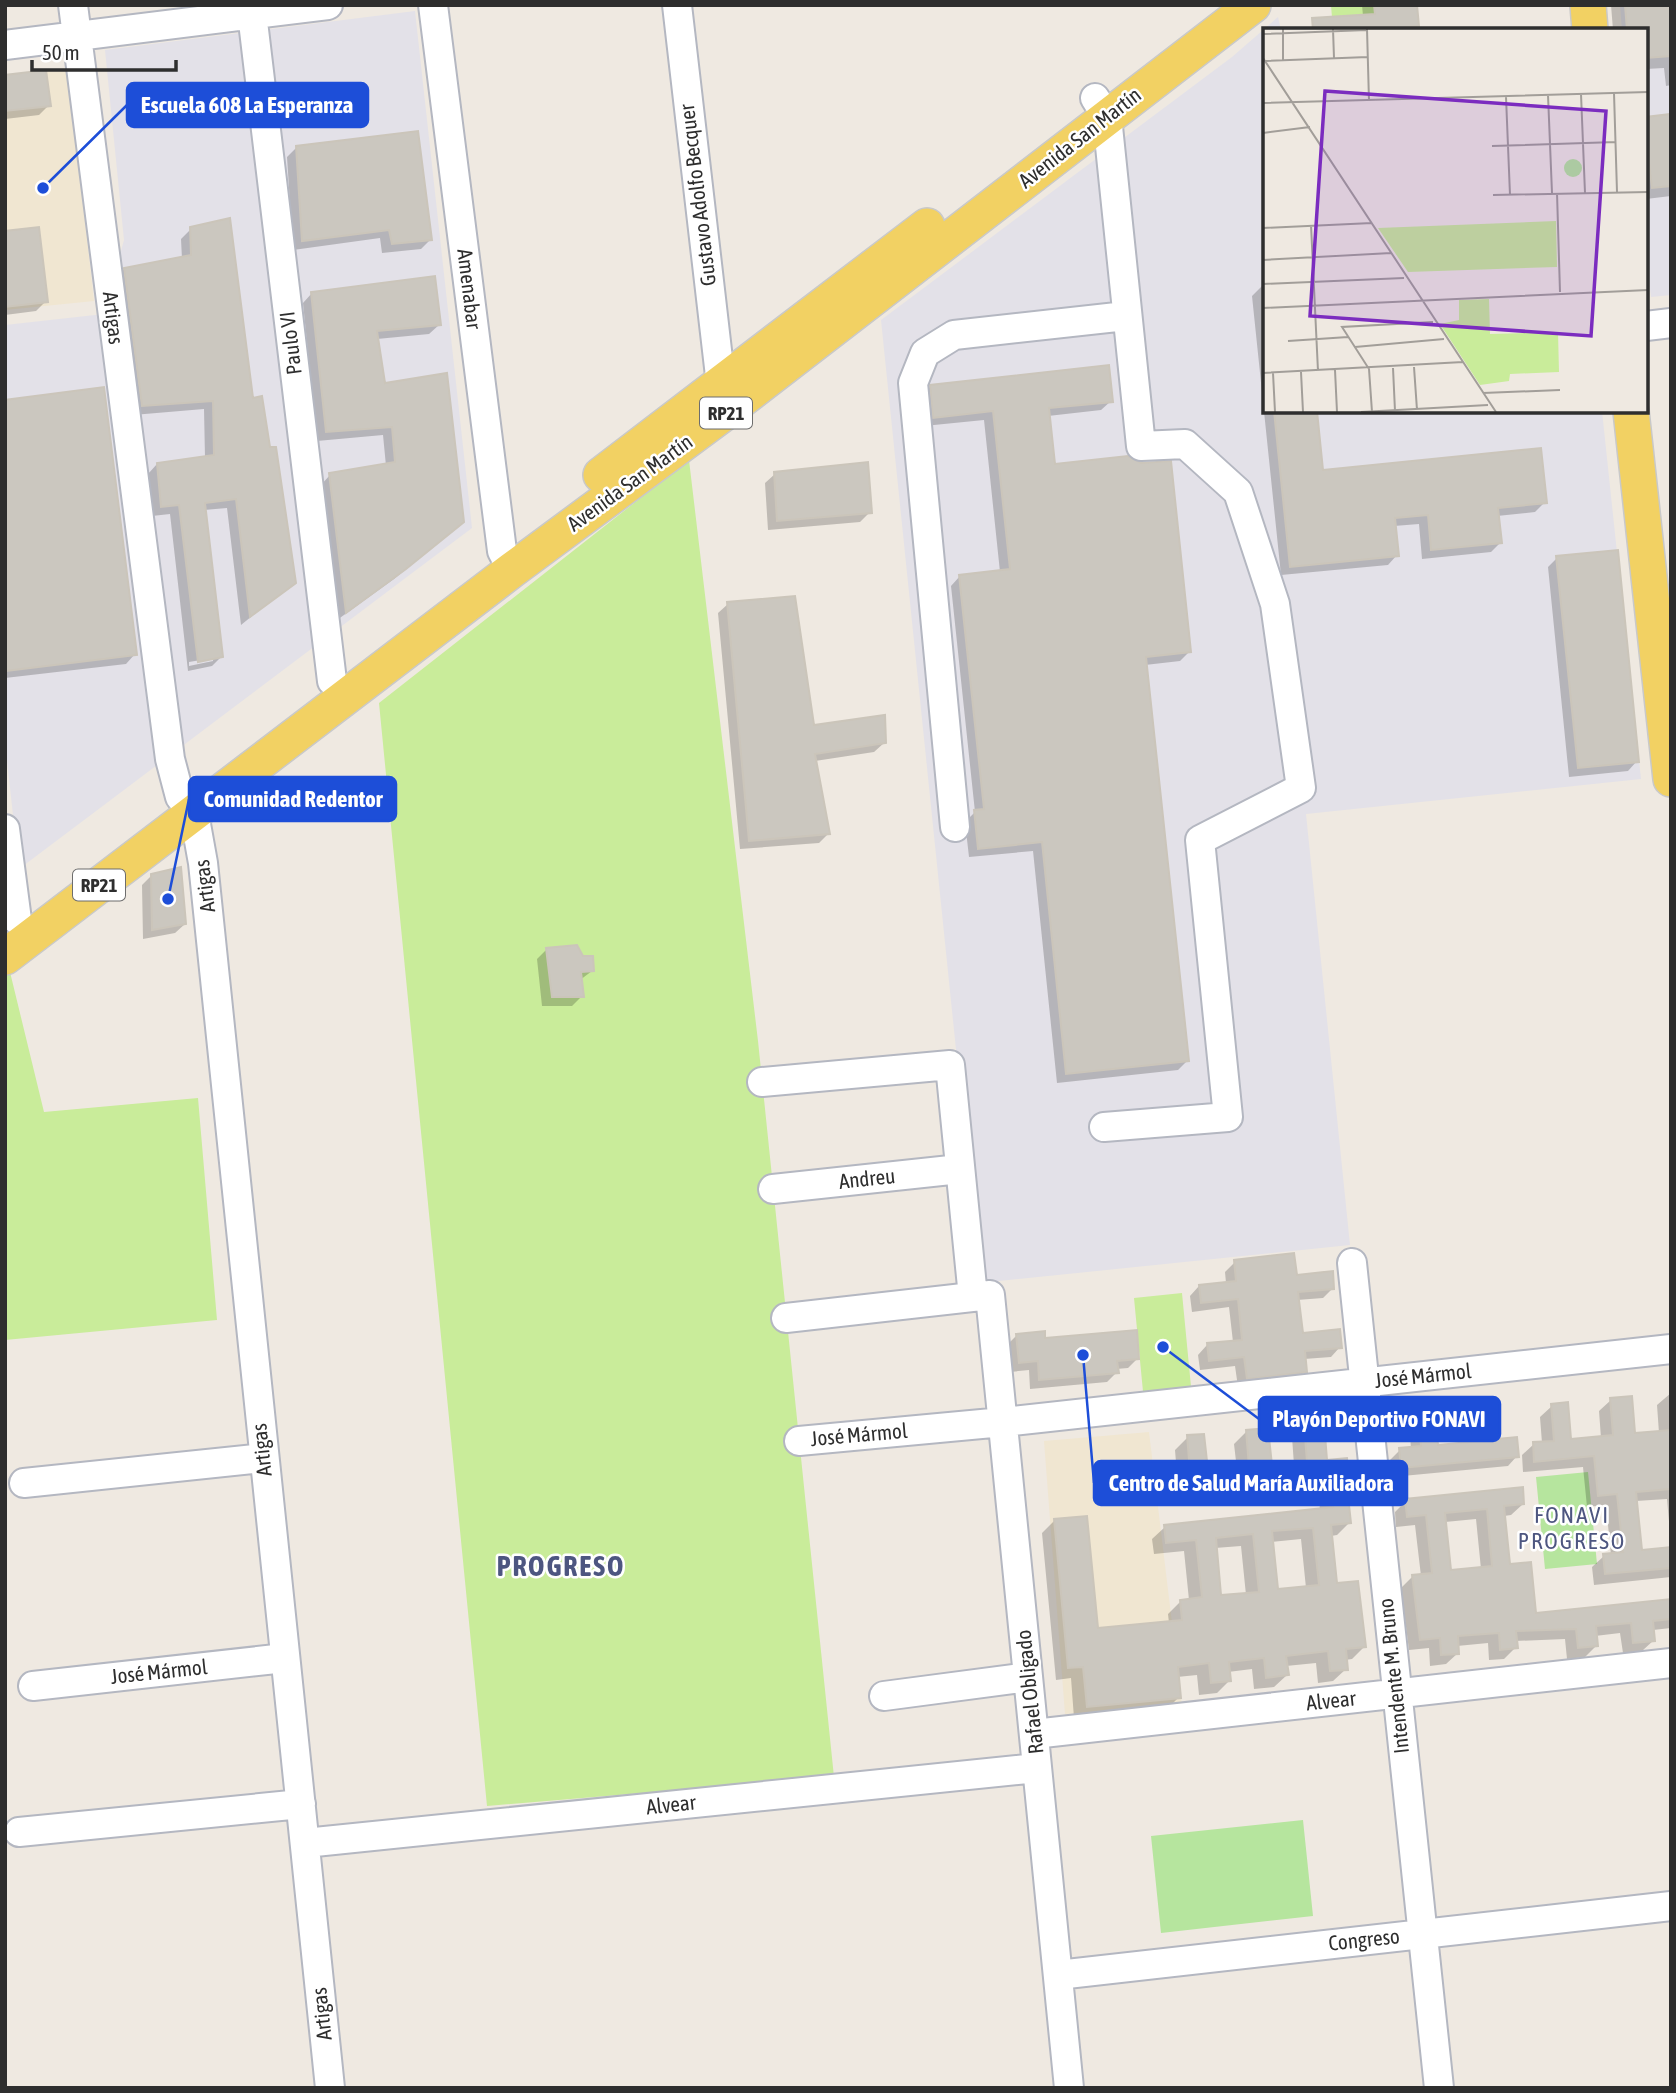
<svg xmlns="http://www.w3.org/2000/svg" width="1676" height="2093" viewBox="0 0 1676 2093" font-family="'Asap Condensed',sans-serif">
<style>
.industrial{fill:#e3e1e8}
.education{fill:#f0e6d1}
.green{fill:#b6e59e}
.pitch{fill:#c9ec9a}
.shadow{fill:#0003;fill-rule:evenodd}
.building{fill:#cbc7bf;stroke:#cbc5ba;stroke-width:2;fill-rule:evenodd}
.lines{fill:none;stroke-linecap:round;stroke-linejoin:round}
.minor-casing{stroke:#b4b7c1;stroke-width:32}
.major-casing{stroke:#c9c9c9;stroke-width:38}
.minor{stroke:#fff;stroke-width:28}
.major{stroke:#f2d163;stroke-width:35}
.labels{text-anchor:middle;stroke-width:5;stroke-linejoin:round;paint-order:stroke}
.shield{fill:#fff;stroke:#6d6d6d;stroke-width:2}
.shield-label{font-size:19px;font-weight:bold;fill:#2e2e2e}
.street-label{font-size:21px;fill:#2e2e2e;stroke:#fff}
.neighbourhood-label{font-size:23px;letter-spacing:2px;fill:#4d5680;stroke:#fff}
.district-label{font-size:28px;font-weight:bold;letter-spacing:2px;fill:#4d5680;stroke:#fff}
.inset-road{fill:none;stroke:#a29e99;stroke-width:2}
.view{fill:#7b2cbf;fill-opacity:0.15;stroke:#7b2cbf;stroke-width:3.5}
.inset-edge{fill:none;stroke:#2e2e2e;stroke-width:3.5}
.leader{fill:none;stroke:#1d4ed8;stroke-width:2.5}
.callout-dot{fill:#1d4ed8;stroke:#fff;stroke-width:2.5}
.callout{fill:#1d4ed8;stroke:#1d4ed8;stroke-width:2.5}
.callout-label{font-size:23px;text-anchor:middle;font-weight:bold;fill:#fff}
</style>
<rect width="100%" height="100%" fill="#efe9e1"/>
<path class="industrial" d="M1620,5H1671V295L1651,297L1646,257V30H1622Z
M415,11L472,528L19,869L5,743V325L104,314L124,240L105,50Z
M1278,17L1281,30H1265V411H1602L1641,779L1306,814L1350,1245L980,1283L881,320L1232,57Z"/>
<path class="education" d="M68,68L94,301L5,310V75Z
M1149,1432L1182,1706L1065,1714L1044,1441Z"/>
<path class="green" d="M1588,1472L1597,1564L1545,1569L1536,1477Z
M1303,1820L1313,1916L1161,1933L1151,1836Z"/>
<path class="pitch" d="M1331,5H1374L1377,30H1333Z
M689,460L758,1041L834,1777L487,1806L379,703Z
M10,972L44,1112L198,1098L217,1320L5,1340V975Z
M1182,1293L1192,1397L1144,1402L1134,1298Z"/>
<path class="shadow" d="M1362,5H1415L1417,26L1413,30H1321L1363,16Z
M1611,5H1671V85L1666,86L1664,68L1646,69V30H1613Z
M5,77L49,105L39,115L5,119Z
M1671,115V196L1646,199V119Z
M297,147L431,239L421,249L382,253L380,238L293,250L287,157Z
M191,229L251,400L294,582L241,625L227,508L204,510L221,657L212,666L188,671L170,514L152,516L148,474L157,464L205,458L204,409L133,415L115,279L124,269L182,259L181,239ZM213,658V661L189,666V662Z
M5,233L46,301L36,311L5,315Z
M1262,286H1265V411H1315L1321,472L1545,502L1535,512L1497,516L1500,543L1491,552L1422,559L1419,524L1394,526L1397,555L1388,565L1281,575L1252,296Z
M312,293L439,325L429,334L377,339L384,385L452,531L394,579L337,620L321,485L330,475L386,466L383,435L317,441L303,303Z
M931,386L1111,401L1101,410L1048,416L1053,466L1189,652L1180,661L1145,665L1187,1061L1178,1070L1057,1083L1033,851L969,857L965,822L975,812L951,586L960,576L1000,572L984,420L924,426L922,395Z
M5,401L135,654L126,664L5,678Z
M775,474L870,512L860,522L768,530L765,483Z
M1557,558L1637,761L1628,771L1569,777L1548,567Z
M728,604L812,727L884,743L874,752L815,761L828,834L819,843L740,849L718,613Z
M152,875L185,924L175,933L143,939L142,885Z
M547,949L592,971L580,980L582,996L572,1006H542L537,959Z
M1235,1262L1333,1288L1323,1298L1297,1300L1301,1335L1340,1347L1331,1357L1304,1359L1305,1371L1295,1381L1238,1387L1235,1366L1200,1370L1198,1355L1207,1345L1233,1342L1229,1307L1192,1312L1190,1296L1199,1286L1226,1283L1225,1272Z
M1017,1335L1044,1340L1137,1359L1128,1368L1116,1369L1117,1372L1107,1382L1030,1389L1029,1370L1010,1372L1007,1345Z
M1671,1393V1544L1667,1499L1636,1501L1640,1551L1671,1549V1577L1594,1585L1592,1567L1604,1556L1611,1555L1606,1505L1587,1507L1583,1467L1523,1472L1522,1455L1534,1444L1542,1443L1540,1417L1552,1406L1570,1441L1601,1438L1599,1411L1611,1400L1634,1435L1659,1433L1657,1405Z
M1476,1405L1496,1441L1517,1456L1508,1466L1392,1477L1390,1460L1400,1450L1411,1449L1409,1421L1418,1412L1437,1446L1470,1443L1467,1414Z
M1304,1425L1325,1462L1347,1477L1345,1479L1349,1523L1337,1535L1331,1536L1336,1585L1365,1646L1352,1659L1345,1660L1346,1669L1333,1681L1318,1683L1316,1663L1286,1666L1287,1675L1274,1687L1254,1689L1252,1669L1228,1672L1229,1681L1217,1693L1199,1695L1197,1675L1177,1677L1179,1697L1166,1710L1074,1718L1071,1678L1056,1680L1042,1533L1054,1521L1097,1630L1169,1623L1168,1614L1181,1601L1189,1600L1184,1551L1154,1554L1152,1539L1165,1527L1320,1510L1318,1491L1159,1505L1157,1488L1170,1476L1177,1475L1175,1450L1188,1437L1206,1472L1237,1470L1234,1444L1247,1431L1270,1467L1294,1465L1292,1437ZM1301,1539L1306,1588L1276,1591L1271,1542ZM1241,1546L1246,1595L1220,1597L1215,1548Z
M1406,1501L1523,1504L1511,1515L1504,1516L1509,1566L1535,1615L1671,1601V1628L1653,1630L1654,1640L1642,1651L1623,1653L1620,1633L1595,1636L1596,1646L1585,1657L1567,1659L1565,1639L1515,1641L1516,1647L1504,1659L1489,1660L1488,1643L1457,1646L1458,1653L1446,1664L1430,1666L1429,1648L1409,1650L1401,1588L1413,1576H1421L1415,1525L1396,1527L1395,1512ZM1476,1519L1481,1569L1450,1572L1445,1522Z"/>
<path class="building" d="M1374,5H1417L1419,26L1377,30H1313L1312,18L1375,14Z
M1625,5H1671V56L1646,58V30H1627Z
M46,70L51,106L5,111V75Z
M1671,114V186L1652,188L1646,138V117Z
M418,131L432,240L392,244L389,230L302,241L296,146Z
M230,218L253,398L262,396L270,447H276L296,583L250,617L236,499L205,503L223,657L198,662L179,505L161,507L157,463L214,455L213,401L142,406L124,268L191,255L190,227Z
M39,227L48,302L5,307V231Z
M435,276L441,325L377,331L385,383L447,373L464,522L406,569L346,613L329,473L395,462L392,427L326,432L311,292Z
M1109,365L1113,402L1049,408L1055,464L1128,456L1141,463L1171,461L1191,652L1146,657L1189,1061L1066,1074L1042,842L978,849L974,810L984,809L959,575L1010,569L993,411L933,418L930,385Z
M104,387L137,655L5,671V400Z
M1274,411H1317L1323,470L1541,448L1547,503L1498,508L1502,543L1431,550L1428,515L1395,518L1399,556L1290,567Z
M868,462L872,513L777,521L774,472Z
M1618,550L1639,762L1578,768L1556,556Z
M795,596L814,725L885,715L886,743L815,754L830,834L749,841L727,602Z
M181,867L186,924L152,930L151,874Z
M577,945L583,956H593L594,971L581,972L584,997H552L546,948Z
M1294,1253L1297,1275L1333,1271L1334,1289L1298,1292L1303,1333L1340,1329L1342,1348L1305,1351L1307,1372L1247,1379L1244,1357L1209,1361L1207,1343L1242,1340L1238,1299L1201,1303L1199,1285L1236,1281L1234,1260Z
M1137,1330L1139,1359L1117,1361L1119,1373L1039,1380L1038,1361L1019,1363L1016,1334L1045,1331V1338Z
M1632,1396L1635,1433L1671,1430V1489L1636,1492L1642,1550L1671,1547V1568L1605,1574L1603,1554L1623,1552L1617,1494L1598,1496L1594,1456L1534,1462L1533,1442L1554,1441L1551,1404L1568,1402L1571,1439L1613,1435L1610,1398Z
M1494,1402L1497,1439L1517,1437L1519,1457L1401,1468L1399,1448L1421,1446L1418,1410L1435,1409L1438,1445L1479,1441L1476,1403Z
M1324,1422L1327,1460L1347,1458L1349,1477L1346,1478L1351,1523L1331,1525L1337,1583L1358,1581L1366,1647L1346,1649L1348,1670L1330,1671L1328,1651L1286,1656L1289,1675L1266,1678L1264,1658L1229,1662L1231,1681L1211,1683L1209,1663L1178,1667L1181,1698L1087,1707L1083,1667L1068,1668L1054,1519L1087,1516L1098,1628L1182,1620L1180,1600L1202,1597L1196,1540L1166,1543L1164,1525L1333,1507L1330,1479L1171,1493L1169,1474L1190,1472L1187,1435L1204,1434L1208,1470L1249,1467L1246,1430L1268,1428L1272,1465L1307,1462L1304,1423ZM1313,1528L1319,1585L1278,1589L1272,1531ZM1253,1534L1259,1592L1221,1595L1216,1538Z
M1523,1487L1524,1504L1504,1506L1510,1564L1531,1562L1536,1613L1671,1599V1619L1653,1621L1655,1641L1633,1643L1631,1623L1596,1626L1598,1646L1578,1648L1576,1629L1516,1631L1518,1648L1500,1650L1499,1633L1458,1636L1459,1654L1441,1655L1440,1638L1420,1640L1412,1575L1432,1573L1426,1515L1407,1517L1405,1499ZM1487,1509L1492,1566L1451,1570L1445,1513Z"/>
<g class="lines">
<defs>
<path id="minor" d="M73,5L170,759L180,797L194,813L203,863L330,2088
M251,5L332,681
M433,5L502,551L512,570
M677,5L723,402
M5,45L328,5
M1095,98L1107,117L1141,446L1185,444L1238,492L1275,604L1301,788L1200,840L1228,1117L1104,1127
M1646,326L1671,323
M955,827L913,383L925,353L954,335L1126,316
M5,829L17,920
M762,1082L950,1065L973,1297
M773,1189L960,1169
M1352,1263L1439,2088
M786,1318L990,1295L1069,2088
M799,1441L1003,1422L1671,1349
M24,1483L263,1458
M33,1686L285,1658
M884,1696L1028,1677
M1034,1734L1671,1663
M19,1832L301,1804
M305,1843L1037,1768
M1058,1975L1671,1906"/>
<path id="major" d="M1588,5L1590,30
M1631,411L1671,779
M601,475L927,226
M5,957L512,570L724,413L1253,5"/>
</defs>
<use href="#minor" class="minor-casing"/>
<use href="#major" class="major-casing"/>
<use href="#minor" class="minor"/>
<use href="#major" class="major"/>
</g>
<g class="labels">
<g class="shield">
<rect x="700" y="397.5" width="52" height="31" rx="5"/>
<rect x="73" y="869.5" width="52" height="31" rx="5"/>
</g>
<g class="shield-label">
<text x="726" y="420">RP21</text>
<text x="99" y="892">RP21</text>
</g>
<g class="street-label">
<text transform="translate(1080 138) rotate(-38)" y="7">Avenida San Martín</text>
<text transform="translate(698 195) rotate(-97)" y="7">Gustavo Adolfo Becquer</text>
<text transform="translate(469 289) rotate(83)" y="7">Amenabar</text>
<text transform="translate(113 318) rotate(83)" y="7">Artigas</text>
<text transform="translate(291 343) rotate(-97)" y="7">Paulo VI</text>
<text transform="translate(630 483) rotate(-36)" y="7">Avenida San Martín</text>
<text transform="translate(205 886) rotate(-97)" y="7">Artigas</text>
<text transform="translate(867 1179) rotate(-6)" y="7">Andreu</text>
<text transform="translate(1423 1376) rotate(-6)" y="7">José Mármol</text>
<text transform="translate(859 1435) rotate(-5)" y="7">José Mármol</text>
<text transform="translate(262 1450) rotate(-96)" y="7">Artigas</text>
<text transform="translate(159 1672) rotate(-6)" y="7">José Mármol</text>
<text transform="translate(1394 1676) rotate(-96)" y="7">Intendente M. Bruno</text>
<text transform="translate(1030 1692) rotate(-96)" y="7">Rafael Obligado</text>
<text transform="translate(1331 1701) rotate(-6)" y="7">Alvear</text>
<text transform="translate(671 1805) rotate(-6)" y="7">Alvear</text>
<text transform="translate(1364 1940) rotate(-6)" y="7">Congreso</text>
<text transform="translate(322 2014) rotate(-96)" y="7">Artigas</text>
</g>
<g class="neighbourhood-label">
<text x="1572" y="1523">FONAVI<tspan x="1572" dy="26">PROGRESO</tspan></text>
</g>
<g class="district-label">
<text x="561" y="1576">PROGRESO</text>
</g>
</g>
<g transform="translate(1263 28)">
<rect width="385" height="385" fill="#efe9e1"/>
<path d="M301 140a9 9 0 1 1 18 0a9 9 0 1 1-18 0Z" fill="#b6e59e"/>
<path d="M293,193L294,239L145,244L115,200ZM226,271L227,306L295,304L296,344L247,346L246,353L217,357L177,296L196,292V272Z" fill="#c9ec9a"/>
<path class="inset-road" d="M20,1V32M70,1L71,30M104,1L106,73M0,6L104,2M0,30L233,384M2,33L105,29M351,65L354,164M318,66L322,165M285,67L289,165M243,69L247,167M0,75L385,64M0,105L47,99M229,118L353,114M294,165L297,264M230,167L385,164M48,197L55,343M0,200L109,195M0,232L128,225M0,256L141,250M0,280L385,262M25,313L85,309M92,319L181,311M151,339L154,382M130,340L132,383M72,342L74,384M38,344L40,384M0,345L200,334M10,345L12,384M220,365L297,362M98,384L225,377M109,384L106,341L79,299L170,294"/>
<path class="view" d="M62,63L343,83L328,308L47,288Z"/>
<rect width="385" height="385" class="inset-edge"/>
</g>
<path class="leader" d="M43 188L127 105M168 899L189 799M1163 1347L1259 1419M1083 1355L1094 1483"/>
<g class="callout-dot">
<circle cx="43" cy="188" r="7"/>
<circle cx="168" cy="899" r="7"/>
<circle cx="1163" cy="1347" r="7"/>
<circle cx="1083" cy="1355" r="7"/>
</g>
<g class="callout">
<rect x="127" y="83" width="241" height="44" rx="7"/>
<rect x="189" y="777" width="207" height="44" rx="7"/>
<rect x="1259" y="1397" width="241" height="44" rx="7"/>
<rect x="1094" y="1461" width="313" height="44" rx="7"/>
</g>
<g class="callout-label">
<text x="247" y="113">Escuela 608 La Esperanza</text>
<text x="293" y="807">Comunidad Redentor</text>
<text x="1379" y="1427">Playón Deportivo FONAVI</text>
<text x="1251" y="1491">Centro de Salud María Auxiliadora</text>
</g>
<rect width="1676" height="2093" fill="none" stroke="#2e2e2e" stroke-width="14"/>
<path d="M32 60v10h144v-10" fill="none" stroke="#2e2e2e" stroke-width="3.5"/>
<text x="42" y="60" font-size="21" fill="#2e2e2e" stroke="#ffffff" stroke-width="5" paint-order="stroke">50 m</text>
</svg>
